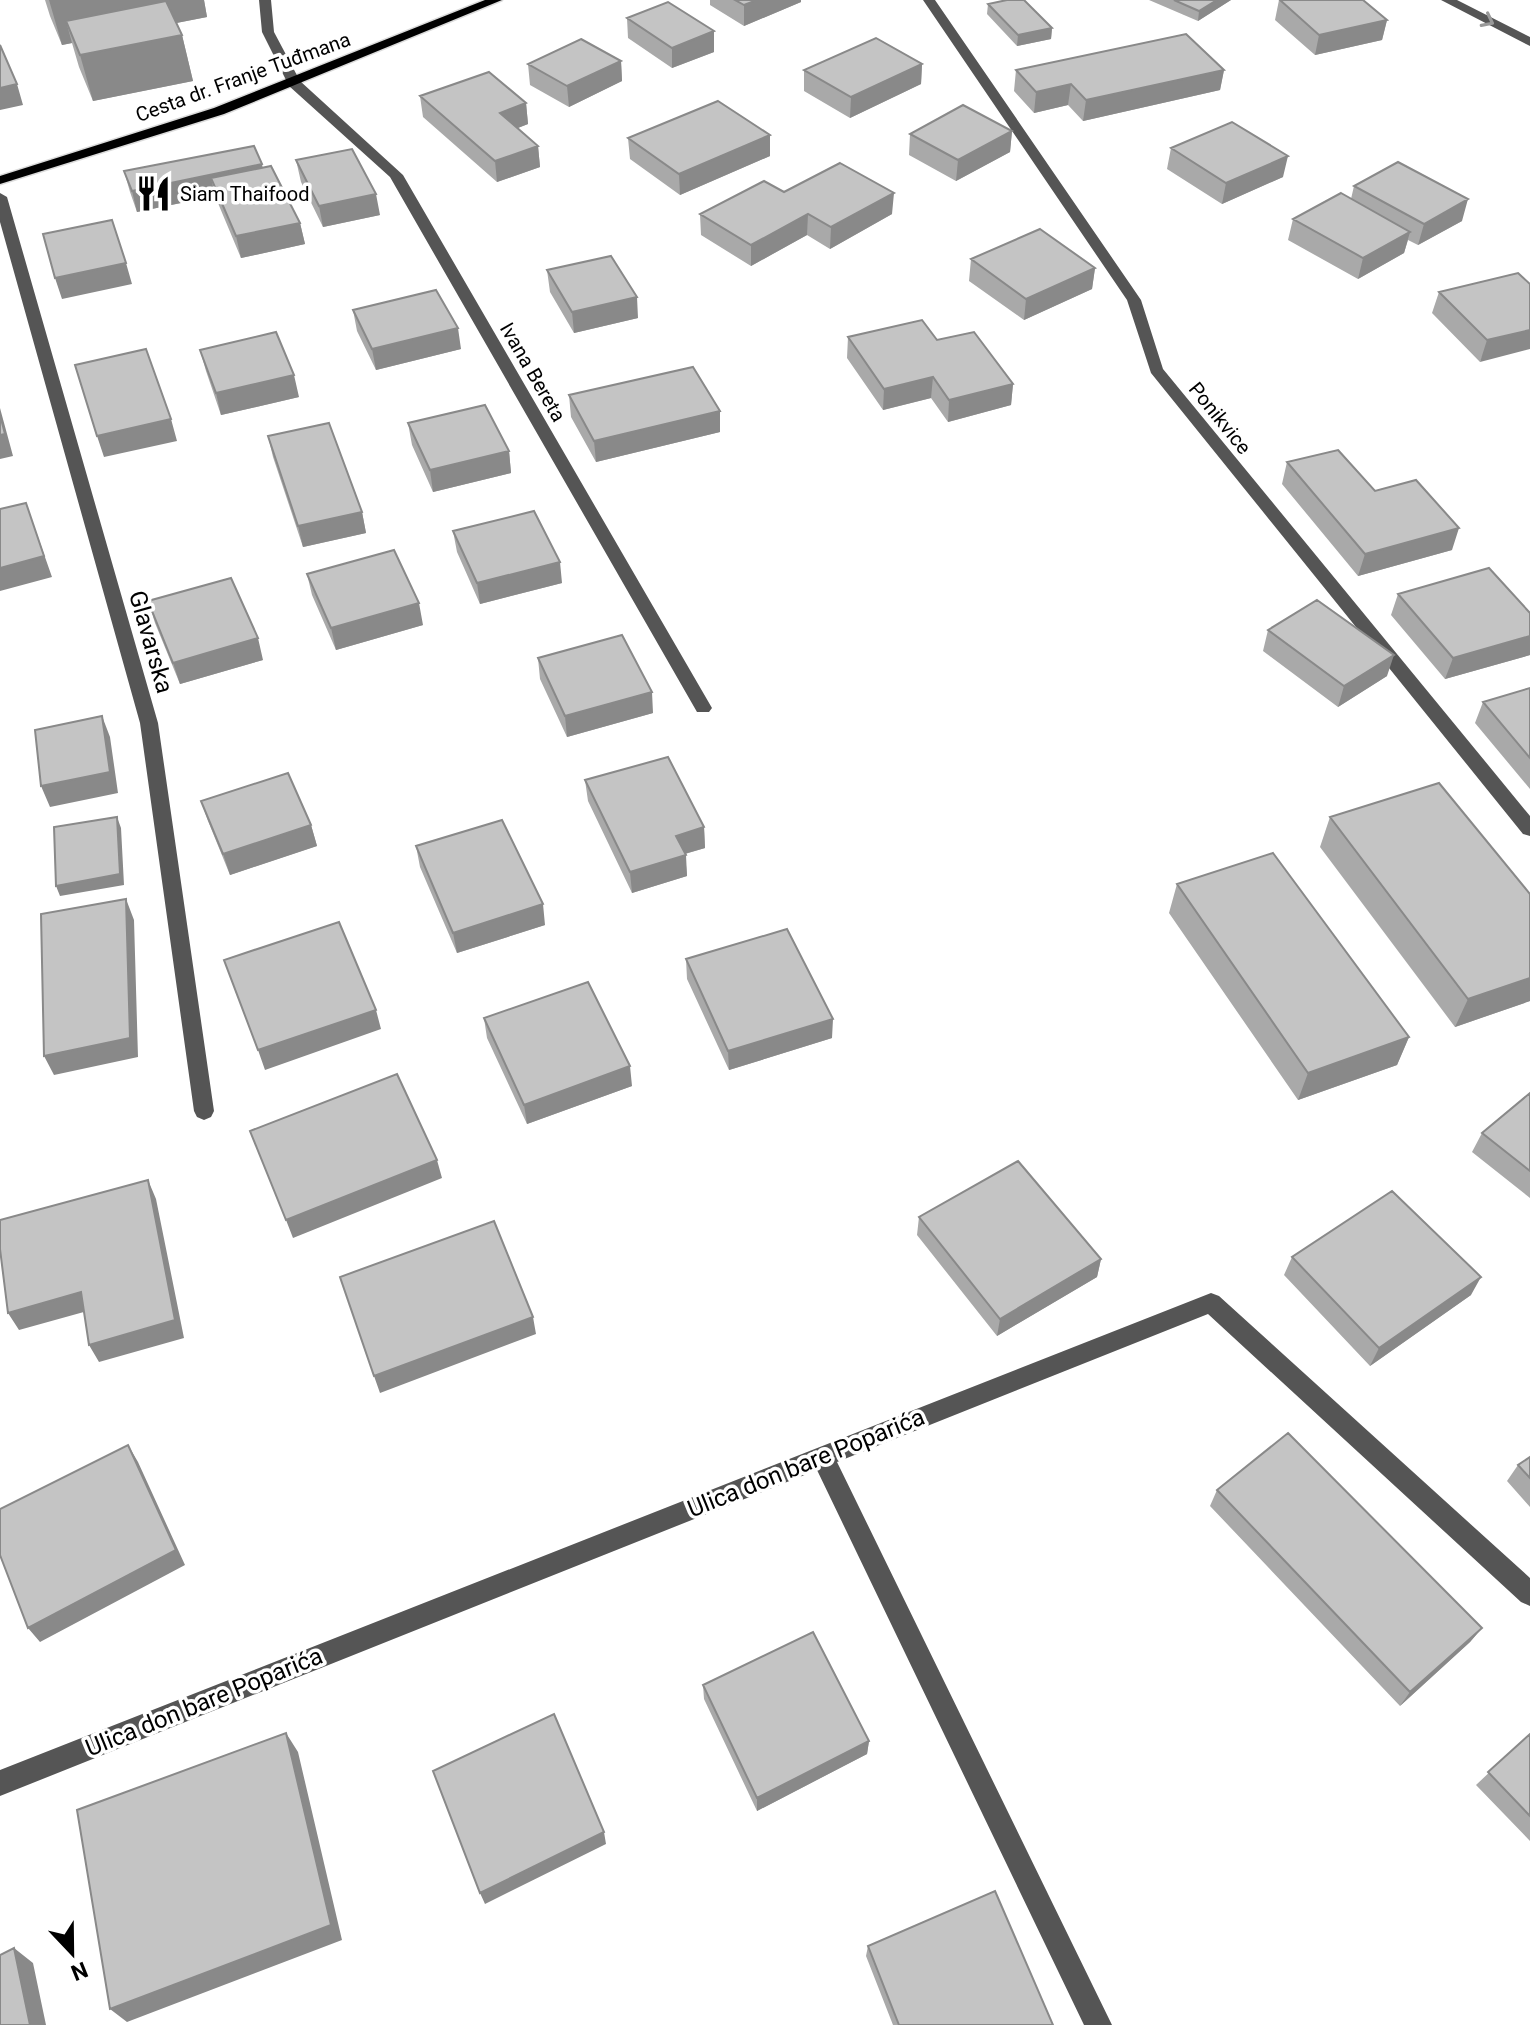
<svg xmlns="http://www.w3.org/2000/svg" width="1530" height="2025" viewBox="0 0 1530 2025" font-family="Roboto,sans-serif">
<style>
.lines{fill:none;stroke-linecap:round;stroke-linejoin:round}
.major-casing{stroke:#dbdbdb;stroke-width:3}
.minor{fill:#555;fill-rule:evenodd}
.major{fill:#000;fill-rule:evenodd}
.wall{fill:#a9a9a9}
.shaded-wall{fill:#898989}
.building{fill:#c4c4c4;stroke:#898989;stroke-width:2}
.oneway{stroke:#999}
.labels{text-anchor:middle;stroke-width:7;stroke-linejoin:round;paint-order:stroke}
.far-street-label{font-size:20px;fill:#000;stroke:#fff}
.far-poi-label{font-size:20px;fill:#000;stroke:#fff;text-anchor:start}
.street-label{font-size:24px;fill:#000;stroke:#fff}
</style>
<rect width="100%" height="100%" fill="#fff"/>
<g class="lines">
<defs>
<path id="major" d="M485,0H502L224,114L0,184V176L214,108Z"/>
</defs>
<use href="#major" class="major-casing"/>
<path class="minor" d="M259,0H271L274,32L300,81L403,175L712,708L709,712H697L390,177L289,86L262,32Z
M923,0H935L1141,300L1163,369L1530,816V836L1523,834L1151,373L1127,300Z
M1441,0H1457L1530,37V46Z
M0,193L7,197L158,723L214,1111L211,1117L204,1120L197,1117L194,1111L140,723L0,222Z
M1211,1293L1219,1296L1530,1578V1606L1521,1602L1208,1314L837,1462L1112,2025H1084L817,1470L0,1796V1770Z"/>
<use href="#major" class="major"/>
</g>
<path class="wall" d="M45,0H204L207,17L176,23L182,35L193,81L93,101L79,67L72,43L62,45L50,16Z
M710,0H801V2L744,26L710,5Z
M1149,0H1231L1198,21Z
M1279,0L1387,20L1382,40L1315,55L1275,20Z
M988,4L1052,28L1051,39L1017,46L987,14Z
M627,18L714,52L672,68L628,38Z
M621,61L622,81L569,107L530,85L528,64Z
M922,64L921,84L850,118L804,91V70Z
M1016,70H1224L1220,90L1083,121L1068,105L1034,113L1014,91Z
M420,96L526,103L528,124L518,128L538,146L540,167L497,182L423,117Z
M1012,131L1010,152L956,181L909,155L910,134Z
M770,135V156L680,195L630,159L628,138Z
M1171,148L1283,177L1222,204L1167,169Z
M296,160L380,215L323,227L301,182Z
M263,168L300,223L305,244L241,258L215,196L137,212L130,192L124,171Z
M1354,186L1462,221L1418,245L1408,240L1404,253L1358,279L1288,240L1293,219L1351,199Z
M784,192L892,214L830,249L807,235L751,266L701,235L700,214Z
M971,259L1095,268L1092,289L1024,320L969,281Z
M547,270L638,318L574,333L550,292Z
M1518,273L1480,362L1432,313L1439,292Z
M353,310L461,349L376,370L357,331Z
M848,337L937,340L1013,384L1011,405L948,422L931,398L883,410L847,358Z
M200,350L299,397L221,415L206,371Z
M569,395L720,411V432L596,462L571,417Z
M408,423L509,451L511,473L433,492L412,445Z
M268,436L362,512L366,533L303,547L273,457Z
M1287,462L1375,491L1452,550L1358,576L1282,484Z
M453,531L562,583L480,604L457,552Z
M307,574L423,625L336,650L312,595Z
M1398,594L1530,613V655L1445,679L1391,615Z
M148,601L263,660L180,684L155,623Z
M1268,630L1387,676L1338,707L1263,651Z
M538,658L653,713L567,737L540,679Z
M1530,688V789L1475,723L1483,702Z
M585,780L704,827L705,848L685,854L687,876L632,893L588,801Z
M201,801L311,825L317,846L230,875L208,821Z
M1330,817L1530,894V1001L1455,1027L1320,847Z
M416,846L545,925L457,953L420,867Z
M1177,884L1409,1037L1397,1065L1298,1100L1169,913Z
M686,959L832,1038L729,1070L687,979Z
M484,1018L632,1086L527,1124L487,1038Z
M1530,1093V1198L1472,1152L1482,1133Z
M919,1217L1101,1259L1097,1277L997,1336L917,1235Z
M1292,1257L1471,1295L1370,1366L1284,1275Z
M1530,1457V1507L1507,1481L1518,1465Z
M1217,1490L1482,1628L1470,1642L1400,1706L1210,1506Z
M703,1685L869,1741L867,1754L757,1811L704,1699Z
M1530,1734V1841L1476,1785Z
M868,1946L1053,2025H893L866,1956Z"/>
<path class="shaded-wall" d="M49,0H204L207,17L75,43L66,21L72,43L62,45Z
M757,0H801V2L744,26V5Z
M1217,0H1231L1198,21L1199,11Z
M1387,20L1382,40L1315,55L1319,35Z
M1052,28L1051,39L1017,46L1018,35Z
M714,31V52L672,68V48Z
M182,35L193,81L93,101L80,55Z
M621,61L622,81L569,107L567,86Z
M922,64L921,84L850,118L851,97Z
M1224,70L1220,90L1083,121L1086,100Z
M17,84L23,105L0,110V88Z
M1071,84L1068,105L1034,113L1036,92Z
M526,103L528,124L502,134L500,113Z
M1012,131L1010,152L956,181L958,160Z
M770,135V156L680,195L679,174Z
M538,146L540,167L497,182L495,161Z
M1288,156L1283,177L1222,204L1226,183Z
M262,164L266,185L211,178L215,196L137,212L132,191Z
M894,193L892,214L830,249L831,227Z
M376,194L380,215L323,227L319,206Z
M1468,199L1462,221L1418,245L1424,224Z
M808,214L807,235L751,266V245Z
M300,223L305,244L241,258L236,236Z
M1410,232L1404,253L1358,279L1363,258Z
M126,263L132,284L62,299L55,278Z
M1095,268L1092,289L1024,320L1026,299Z
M637,297L638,318L574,333L572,312Z
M458,328L461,349L376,370L372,349Z
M1530,330V349L1480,362L1487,340Z
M294,375L299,397L221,415L216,393Z
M933,377L931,398L883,410L884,389Z
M1013,384L1011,405L948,422L949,400Z
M0,408L13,456L0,459Z
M720,411V432L596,462L594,441Z
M171,419L177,441L104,457L97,436Z
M509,451L511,473L433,492L430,470Z
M26,503L52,577L0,591V568Z
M362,512L366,533L303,547L298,526Z
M1459,528L1452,550L1358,576L1365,554Z
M560,562L562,583L480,604L477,583Z
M419,603L423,625L336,650L331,628Z
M1530,636V655L1445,679L1453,658Z
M258,638L263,660L180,684L173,663Z
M1394,655L1387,676L1338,707L1344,686Z
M652,692L653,713L567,737L565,716Z
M102,716L110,737L118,793L50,807L41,786Z
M117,817L121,828L124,885L60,896L56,886Z
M311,825L317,846L230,875L223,854Z
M704,827L705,848L677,856L676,836Z
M686,855L687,876L632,893L630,872Z
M126,899L134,920L138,1057L54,1075L44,1056Z
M543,904L545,925L457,953L453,933Z
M1530,978V1001L1455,1027L1468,999Z
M376,1010L381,1029L265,1070L258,1050Z
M833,1019L832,1038L729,1070L728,1051Z
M1409,1037L1397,1065L1298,1100L1308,1073Z
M630,1066L632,1086L527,1124L524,1105Z
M437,1160L442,1178L293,1238L286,1220Z
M148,1180L156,1199L184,1338L99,1362L89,1345Z
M1101,1259L1097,1277L997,1336L1000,1319Z
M1481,1277L1471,1295L1370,1366L1379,1348Z
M81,1292L91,1310L19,1330L8,1313Z
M533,1317L536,1334L380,1393L374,1376Z
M128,1445L138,1462L185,1565L40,1642L28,1628Z
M1482,1628L1470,1642L1400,1706L1410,1692Z
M286,1733L298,1752L342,1940L127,2022L110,2009Z
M869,1741L867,1754L757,1811V1798Z
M604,1832L606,1844L485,1904L480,1893Z
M14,1948L33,1963L46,2025H30Z"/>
<path class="building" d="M735,0H757L744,5Z
M1007,0H1024L1052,28L1018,35L988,4Z
M1174,0H1217L1199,11Z
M1280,0H1363L1387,20L1319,35Z
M166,1L182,35L80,55L66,21Z
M668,2L714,31L672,48L627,18Z
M1186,34L1224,70L1086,100L1071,84L1036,92L1016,70Z
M876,38L922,64L851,97L804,70Z
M581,39L621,61L567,86L528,64Z
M0,45L17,84L0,88Z
M489,72L526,103L500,113L538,146L495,161L420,96Z
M718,101L770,135L679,174L628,138Z
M963,105L1012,131L958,160L910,134Z
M1232,122L1288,156L1226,183L1171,148Z
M254,146L262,164L132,191L124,171Z
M352,149L376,194L319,206L296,160Z
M1398,162L1468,199L1424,224L1354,186Z
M840,163L894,193L831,227L808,214L751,245L700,214L764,181L784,192Z
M271,166L300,223L236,236L211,178Z
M1341,193L1410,232L1363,258L1293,219Z
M112,220L126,263L55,278L43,234Z
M1040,229L1095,268L1026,299L971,259Z
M611,256L637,297L572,312L547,270Z
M1518,273L1530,284V330L1487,340L1439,292Z
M436,290L458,328L372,349L353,310Z
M922,320L937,340L974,332L1013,384L949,400L933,377L884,389L848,337Z
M276,332L294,375L216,393L200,350Z
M146,349L171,419L97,436L75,365Z
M693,367L720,411L594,441L569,395Z
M485,405L509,451L430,470L408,423Z
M0,415L5,434L0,435Z
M329,423L362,512L298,526L268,436Z
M1338,450L1375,491L1416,480L1459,528L1365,554L1287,462Z
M26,503L44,556L0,568V509Z
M534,511L560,562L477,583L453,531Z
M394,550L419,603L331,628L307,574Z
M1489,568L1530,613V636L1453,658L1398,594Z
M231,578L258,638L173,663L148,601Z
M1317,600L1394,655L1344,686L1268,630Z
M622,635L652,692L565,716L538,658Z
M1530,688V758L1483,702Z
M102,716L110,772L41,786L35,730Z
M668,757L704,827L676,836L686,855L630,872L585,780Z
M288,773L311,825L223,854L201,801Z
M1439,783L1530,894V978L1468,999L1330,817Z
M117,817L120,874L56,886L54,827Z
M502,820L543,904L453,933L416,846Z
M1273,853L1409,1037L1308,1073L1177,884Z
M126,899L130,1038L44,1056L41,914Z
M339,922L376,1010L258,1050L224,960Z
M787,929L833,1019L728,1051L686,959Z
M588,982L630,1066L524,1105L484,1018Z
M397,1074L437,1160L286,1220L250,1131Z
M1530,1093V1171L1482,1133Z
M1018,1161L1101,1259L1000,1319L919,1217Z
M148,1180L175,1320L89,1345L81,1292L8,1313L0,1249V1220Z
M1392,1191L1481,1277L1379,1348L1292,1257Z
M494,1221L533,1317L374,1376L340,1277Z
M1288,1433L1482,1628L1410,1692L1217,1490Z
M128,1445L176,1550L28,1628L0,1555V1509Z
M1530,1457V1478L1518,1465Z
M813,1632L869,1741L757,1798L703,1685Z
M554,1714L604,1832L480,1893L433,1771Z
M286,1733L331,1925L110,2009L77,1810Z
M1530,1734V1816L1488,1772Z
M995,1891L1053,2025H899L868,1946Z
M14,1948L30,2025H0V1955Z"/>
<defs><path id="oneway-chevron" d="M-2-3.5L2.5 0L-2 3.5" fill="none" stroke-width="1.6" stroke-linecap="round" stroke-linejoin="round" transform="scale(2)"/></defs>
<use class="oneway" href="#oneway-chevron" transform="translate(1488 21) rotate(27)"/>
<defs>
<symbol id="restaurant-bare" viewBox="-9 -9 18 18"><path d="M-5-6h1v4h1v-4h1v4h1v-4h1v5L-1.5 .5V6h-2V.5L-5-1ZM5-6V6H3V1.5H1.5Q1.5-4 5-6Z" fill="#000" stroke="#fff" stroke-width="2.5" paint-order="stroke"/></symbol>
</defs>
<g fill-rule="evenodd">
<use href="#restaurant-bare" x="128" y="168" width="51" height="51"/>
</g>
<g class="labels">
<g class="far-street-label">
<text transform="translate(243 77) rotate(-20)" y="7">Cesta dr. Franje Tuđmana</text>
<text transform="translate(533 372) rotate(60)" y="7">Ivana Bereta</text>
<text transform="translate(1220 418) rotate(51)" y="7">Ponikvice</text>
</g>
<g class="far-poi-label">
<text x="180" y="201">Siam Thaifood</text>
</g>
<g class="street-label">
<text transform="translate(151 642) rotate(74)" y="8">Glavarska</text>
<text transform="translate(806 1463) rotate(-22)" y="8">Ulica don bare Poparića</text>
<text transform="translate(204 1702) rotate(-22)" y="8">Ulica don bare Poparića</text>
</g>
</g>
<g transform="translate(72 1953) rotate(158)" stroke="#ffffff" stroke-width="6" paint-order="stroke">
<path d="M0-6L14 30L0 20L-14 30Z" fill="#000000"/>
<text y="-12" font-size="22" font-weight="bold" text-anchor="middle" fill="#000000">N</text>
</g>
</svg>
